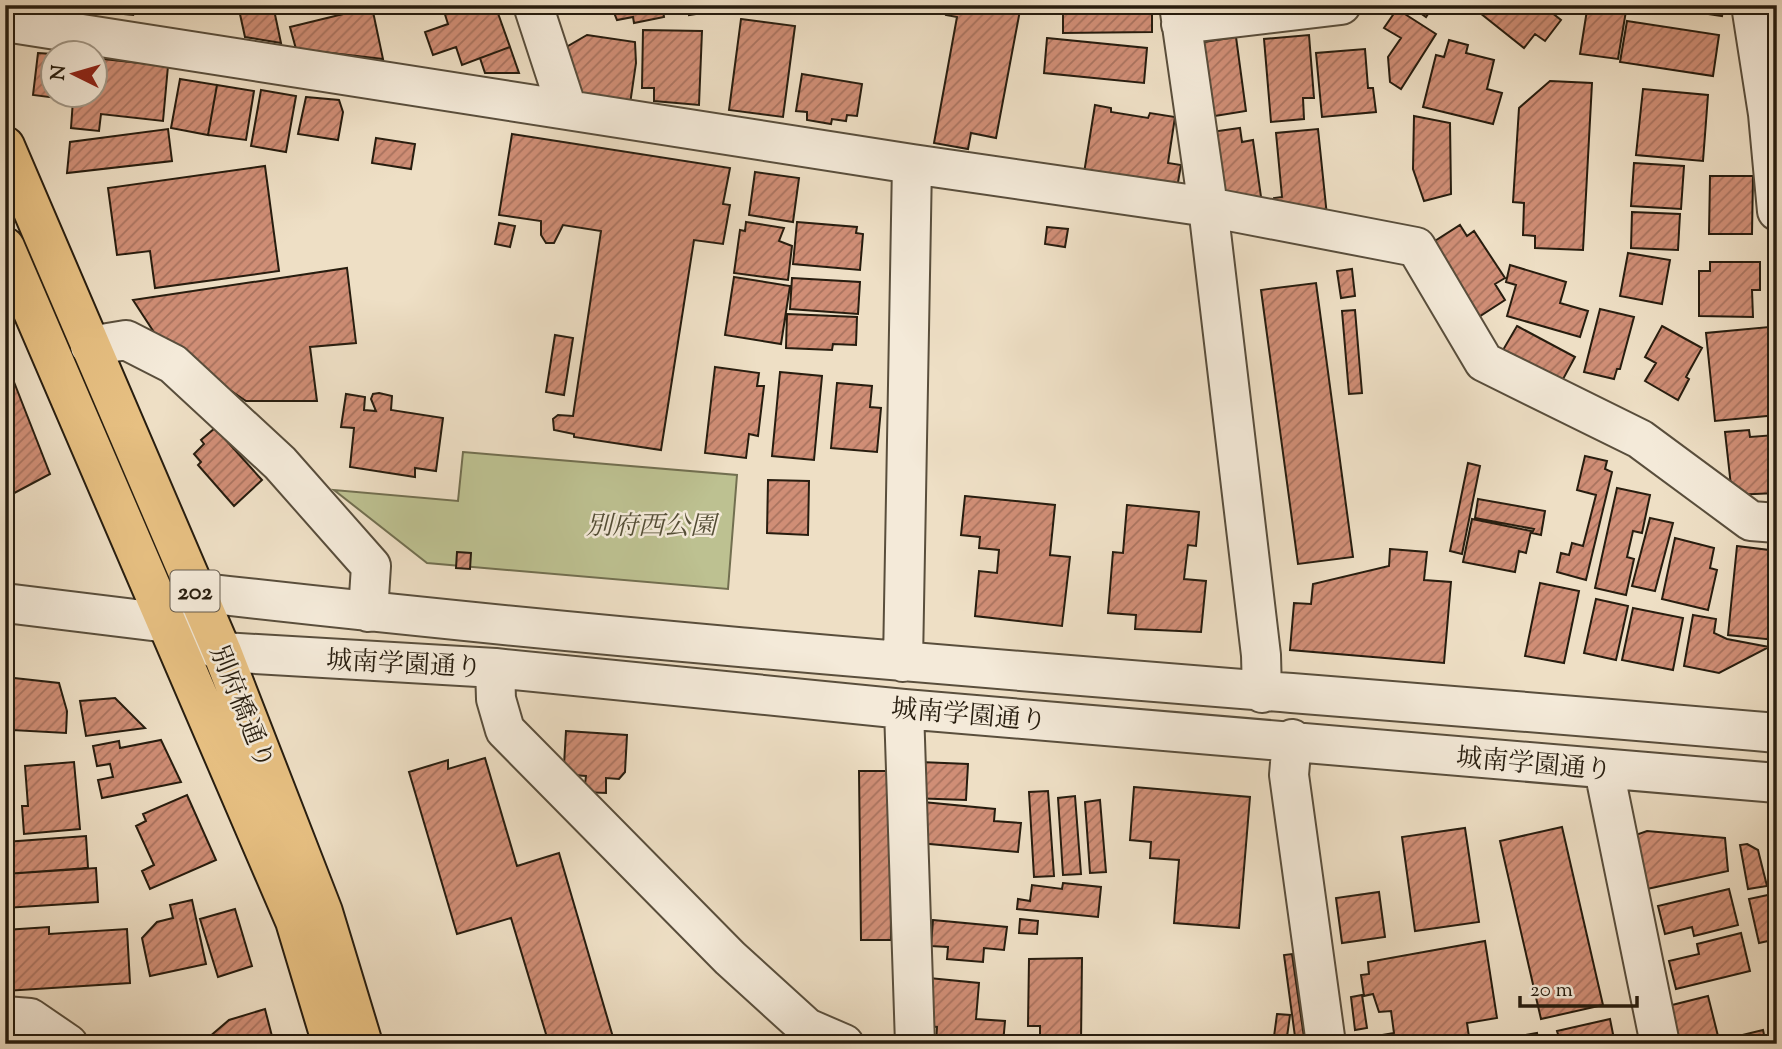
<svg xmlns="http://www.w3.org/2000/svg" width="1782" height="1049" viewBox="0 0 1782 1049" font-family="'Sorts Mill Goudy','Noto Serif JP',serif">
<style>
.green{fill:#bdc191;stroke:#726f50;stroke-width:2}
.building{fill:url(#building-hatch);stroke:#271d0f;stroke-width:2}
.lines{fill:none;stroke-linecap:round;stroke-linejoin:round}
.minor-casing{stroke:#594e3c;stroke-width:42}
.highway-casing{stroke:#271d0f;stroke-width:42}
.minor{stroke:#f4ead9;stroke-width:38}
.highway{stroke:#e7c082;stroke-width:38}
.labels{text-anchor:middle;stroke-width:5;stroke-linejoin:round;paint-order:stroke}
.shield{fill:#f4ead9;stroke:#645a4c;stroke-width:2}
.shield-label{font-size:24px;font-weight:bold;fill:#271d0f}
.park-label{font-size:26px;font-style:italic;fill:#544e36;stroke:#f4ead9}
.street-label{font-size:26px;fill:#271d0f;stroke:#f4ead9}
</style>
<defs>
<pattern id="building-hatch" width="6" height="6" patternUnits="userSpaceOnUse" patternTransform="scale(1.75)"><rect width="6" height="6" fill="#d08e76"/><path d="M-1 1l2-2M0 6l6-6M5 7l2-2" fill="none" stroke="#a9735f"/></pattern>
</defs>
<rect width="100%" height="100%" fill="#eedfc5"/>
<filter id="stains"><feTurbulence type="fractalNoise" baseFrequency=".00286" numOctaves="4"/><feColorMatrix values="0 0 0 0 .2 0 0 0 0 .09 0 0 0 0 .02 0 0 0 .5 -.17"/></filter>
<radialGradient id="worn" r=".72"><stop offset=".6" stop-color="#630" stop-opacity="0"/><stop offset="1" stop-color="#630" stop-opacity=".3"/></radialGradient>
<path class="green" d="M463,452L737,475L728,589L427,563L334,490L458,501Z"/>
<path class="building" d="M26,5H131L133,15Z
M238,5H273L281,43L245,37Z
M277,5H316L279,13Z
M442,5H495L510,47L462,65L456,47L433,55L425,32L448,24Z
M611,5H678V7L663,10L664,17L634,23L633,17L617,20Z
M688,5H753L689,15Z
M948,5H1021L996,138L971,133L968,149L934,143L957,17L946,15Z
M1063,5H1144V9L1152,8V32L1063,33Z
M1409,5H1434L1426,17Z
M1470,5H1542L1561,20L1545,41L1535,34L1524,48Z
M1597,5H1627L1618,59L1580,54L1587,10H1596Z
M1649,5H1724L1722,16Z
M372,7L383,59L296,49L290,27Z
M1397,9L1436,34L1401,89L1390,82L1388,57L1401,38L1384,28Z
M741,19L795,26L783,117L729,110Z
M1627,21L1719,35L1713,76L1620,62Z
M643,30L702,31L699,105L654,101V88H642Z
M587,35L635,42L636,63L630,104L579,97L563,49Z
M1309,35L1314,98H1303L1304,119L1271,122L1264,39Z
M1236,37L1246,111L1202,118L1191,44Z
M1047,38L1147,48L1144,83L1044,73Z
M1449,40L1468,45L1466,53L1494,60L1487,89L1502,93L1493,124L1423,107L1436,55L1444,57Z
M510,47L519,73H485L480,58Z
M1365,49L1368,88H1373L1376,112L1322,117L1316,53Z
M38,53L52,54V94H94V58L168,66L163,121L101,114L99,131L71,128L73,100L33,95Z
M802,74L862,84L857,116L847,115L846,121L832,119L831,124L807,120V112L796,111Z
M180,79L217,85L208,135L171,128Z
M1550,81L1592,83L1583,250L1535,248V236L1523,235L1524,203L1513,202L1519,108Z
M217,85L254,91L246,140L208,135Z
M1643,89L1708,95L1703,161L1636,155Z
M261,90L296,96L286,152L251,146Z
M306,97L339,100L343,112L338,140L298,134Z
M1095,105L1111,108V112L1148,118L1150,113L1175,117L1168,163L1181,165L1177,188L1084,173Z
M1414,116L1450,123L1451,194L1424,201L1413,169Z
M1240,128L1242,142L1253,140L1263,211L1222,206L1211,132Z
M168,129L172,161L67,173L70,142Z
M1318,129L1327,216L1275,210L1274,198L1282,197L1276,133Z
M512,134L730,168L723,204L730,205L723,244L694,240L661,450L574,437V434L554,430L553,419L558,415L573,416L601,231L563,225L554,243H546L541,235V221L499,215Z
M376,138L415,144L411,169L372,163Z
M1634,163L1684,166L1681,209L1631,206Z
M265,166L279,271L155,288L150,251L117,255L108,188Z
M755,172L799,178L793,222L749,215Z
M1710,176H1753L1752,234H1709Z
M1632,212L1680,214L1678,250L1631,248Z
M746,222L784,228L779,241L792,246L788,280L734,273L740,230L745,231Z
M797,222L857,227L856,233L863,234L860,270L793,264Z
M499,223L515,226L510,247L495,244Z
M1460,225L1467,236L1474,231L1505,278L1495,284L1505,300L1474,320L1427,246Z
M1047,227L1068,229L1065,247L1045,244Z
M1628,253L1670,260L1662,304L1620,296Z
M1710,262H1760V290H1752L1753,317L1699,316V271H1710Z
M1510,265L1566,282L1560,303L1588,311L1580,337L1507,316L1516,285L1506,282Z
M347,268L356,343L310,347L317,401H246L161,343L133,300Z
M1352,269L1355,296L1341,298L1337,271Z
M734,277L790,286L781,344L725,335Z
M792,278L860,282L858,314L790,309Z
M1316,283L1353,557L1298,564L1261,290Z
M1600,309L1634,317L1620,369H1617L1614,379L1584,372Z
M1355,310L1362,393L1349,394L1342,311Z
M787,314L857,317L856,345L833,344L832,350L786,348Z
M1517,326L1575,357L1562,381L1503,350Z
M1662,326L1702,348L1686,377L1689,379L1678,400L1645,381L1656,363L1645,357Z
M1769,327L1777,415L1715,421L1706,333Z
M555,335L573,338L564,395L546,392Z
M715,367L759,373L757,386H764L758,436L749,434L746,458L705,453Z
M780,372L822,376L814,460L772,456Z
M14,382L50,474L5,498V384Z
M837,383L872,386L870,407L881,408L877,452L831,448Z
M379,393L392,396L391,410L443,418L436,471L415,468V477L350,467L354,428L341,427L346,394L365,397L364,410L376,411L371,399L373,394Z
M215,428L262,480L234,506L198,465L201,462L194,454L204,444L201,440Z
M1749,430L1750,437L1775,435L1777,493L1732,495L1725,432Z
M1585,456L1607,461L1605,469L1612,472L1586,580L1557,572L1561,553L1569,555L1572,543L1583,546L1596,495L1577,490Z
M1468,463L1480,466L1462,554L1450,551Z
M768,480L809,481L808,535L767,533Z
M1617,488L1650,495L1642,533L1633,531L1627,557L1634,559L1626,595L1595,588Z
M965,496L1055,505L1050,555L1070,557L1062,626L975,616L979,571L997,573L999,550L979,548L980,537L961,535Z
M1478,499L1545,511L1541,535L1532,533L1534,529L1475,518Z
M1127,505L1199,512L1196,546L1188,545L1184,579L1206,581L1201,632L1135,629L1136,615L1108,613L1113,552L1123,553Z
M1650,518L1673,523L1655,591L1632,586Z
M1472,519L1531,531L1526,553L1519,551L1515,572L1463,562Z
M1675,538L1714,548L1710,568L1717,570L1708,610L1662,599Z
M1737,546L1777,551L1775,640L1728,635Z
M1390,549L1427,552L1424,580L1451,582L1444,663L1290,650L1294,603L1311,604L1313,584L1389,566Z
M457,552L471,553L470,569L456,568Z
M1540,583L1579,591L1564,663L1525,656Z
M1596,599L1628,606L1616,660L1584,653Z
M1633,608L1683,618L1673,670L1622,660Z
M1693,615L1716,619L1714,633L1727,639L1769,647L1719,673L1684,666Z
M5,677L59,683L67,711L66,733L12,730L11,748L5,747Z
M115,698L145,728L86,736L80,701Z
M566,731L627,735L625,772L619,779L606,778V793L584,792L586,776L573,775L564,765Z
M161,740L181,782L102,798L98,780L113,777L110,764L97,766L93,746L119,741L120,748Z
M485,758L517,866L559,853L615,1044H549L511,918L457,934L409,772L448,760V769Z
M74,762L80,829L24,834L22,806H28L25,766Z
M920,762L968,764L966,800L910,798Z
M859,771H890L891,940H861Z
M1134,787L1250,797L1239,928L1174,923L1179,860L1150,858L1151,842L1130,840Z
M1048,791L1054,876L1034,877L1029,792Z
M187,795L216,860L150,889L142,871L154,865L136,826L146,821L143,814Z
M1075,796L1081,874L1063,875L1058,798Z
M1100,800L1106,872L1090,873L1085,802Z
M923,802L995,809L994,821L1021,823L1018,852L919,843Z
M1562,827L1603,1005L1541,1019L1500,841Z
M1465,828L1479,922L1415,931L1402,837Z
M1647,831L1725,838L1728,871L1647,889L1630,837Z
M86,836L88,868L5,874V842Z
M1747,844L1758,850L1767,886L1748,889L1740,845Z
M96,868L98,902L5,908V874Z
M1063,883L1101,887L1098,917L1017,909L1018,899L1030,901L1032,885L1062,889Z
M1729,889L1738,925L1694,936L1692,927L1665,934L1658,906Z
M1379,892L1385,937L1342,943L1336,898Z
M1777,893V939L1759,943L1749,899Z
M192,900L206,964L150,976L142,938L157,922L173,918L170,905Z
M235,909L252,966L218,977L200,919Z
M1020,919L1038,921L1037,934L1019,933Z
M933,920L1007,927L1004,950L984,948L983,962L947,959L948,947L931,946Z
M49,927V934L127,929L130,983L5,991V930Z
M1741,933L1750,971L1676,989L1669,961L1699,954L1697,944Z
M1485,941L1497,1018L1467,1023L1470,1044H1371L1370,1037L1394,1033L1391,1011L1379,1012L1373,994L1364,996L1361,975L1369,974L1368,962Z
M1292,954L1305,1044H1296L1284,955Z
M1082,958L1081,1042L1040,1044V1026H1028L1029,959Z
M929,978L979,983L976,1019L1005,1021L1003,1044H936L937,1027L925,1026Z
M1362,995L1367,1028L1355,1030L1351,997Z
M1708,996L1720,1044H1674L1664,1007Z
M265,1009L274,1044H201L229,1020Z
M1277,1014L1290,1015L1286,1044H1273Z
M1610,1019L1615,1044H1561L1557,1031Z
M1763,1030L1766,1044H1731L1730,1038Z
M1537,1033L1539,1044H1504L1503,1039Z"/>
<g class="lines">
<defs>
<path id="minor" d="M533,5L567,109
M1179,5L1208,207L1261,655L1262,693
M1751,5L1768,114L1777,211
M5,22L912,164L1208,207L1416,247L1484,362L1640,439L1751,521L1777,523
M1181,24L1341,5
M90,346L126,340L173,364L280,463L371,566L368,612
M5,603L168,623L222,652L495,668L904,709L1777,783
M175,615L195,592C721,653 1249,687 1777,733
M903,662L912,164
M495,668L496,699L505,730L730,958L807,1028L844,1044
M904,709L915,1044
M1292,739L1289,775L1326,1044
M1604,770L1660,1044
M5,1016L30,1018L68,1044"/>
<path id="highway" d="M5,146L222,652L323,912L363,1044
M5,247L295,921L332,1044"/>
</defs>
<use href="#minor" class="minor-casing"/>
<use href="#highway" class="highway-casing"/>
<use href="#minor" class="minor"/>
<use href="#highway" class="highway"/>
</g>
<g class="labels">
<rect class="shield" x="170.5" y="570.5" width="49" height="41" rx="5"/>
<g class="shield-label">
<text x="195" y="599">202</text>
</g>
<g class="park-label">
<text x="651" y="534">別府西公園</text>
</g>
<g class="street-label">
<text transform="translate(404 663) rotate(3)" y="9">城南学園通り</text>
<text transform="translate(243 707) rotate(68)" y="9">別府橋通り</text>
<text transform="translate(969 714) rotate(5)" y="9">城南学園通り</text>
<text transform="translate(1534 763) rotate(5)" y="9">城南学園通り</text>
</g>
</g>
<rect width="1782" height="1049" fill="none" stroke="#eedfc5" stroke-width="28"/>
<rect x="7" y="7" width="1768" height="1035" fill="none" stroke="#271d0f" stroke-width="3.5"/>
<rect x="14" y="14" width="1754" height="1021" fill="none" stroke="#271d0f" stroke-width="2"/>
<g transform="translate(74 74) rotate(275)"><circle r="33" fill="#f4ead9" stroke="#a29888" stroke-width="2"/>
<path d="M0-5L12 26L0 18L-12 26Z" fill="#8f2418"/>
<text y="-10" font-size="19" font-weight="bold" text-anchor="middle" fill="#271d0f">N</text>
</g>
<path d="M1520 996v10h117v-10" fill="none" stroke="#271d0f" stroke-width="3.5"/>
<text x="1530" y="996" font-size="21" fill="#271d0f" stroke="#f4ead9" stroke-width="5" paint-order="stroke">20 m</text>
<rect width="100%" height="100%" filter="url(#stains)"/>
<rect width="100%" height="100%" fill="url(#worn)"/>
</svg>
